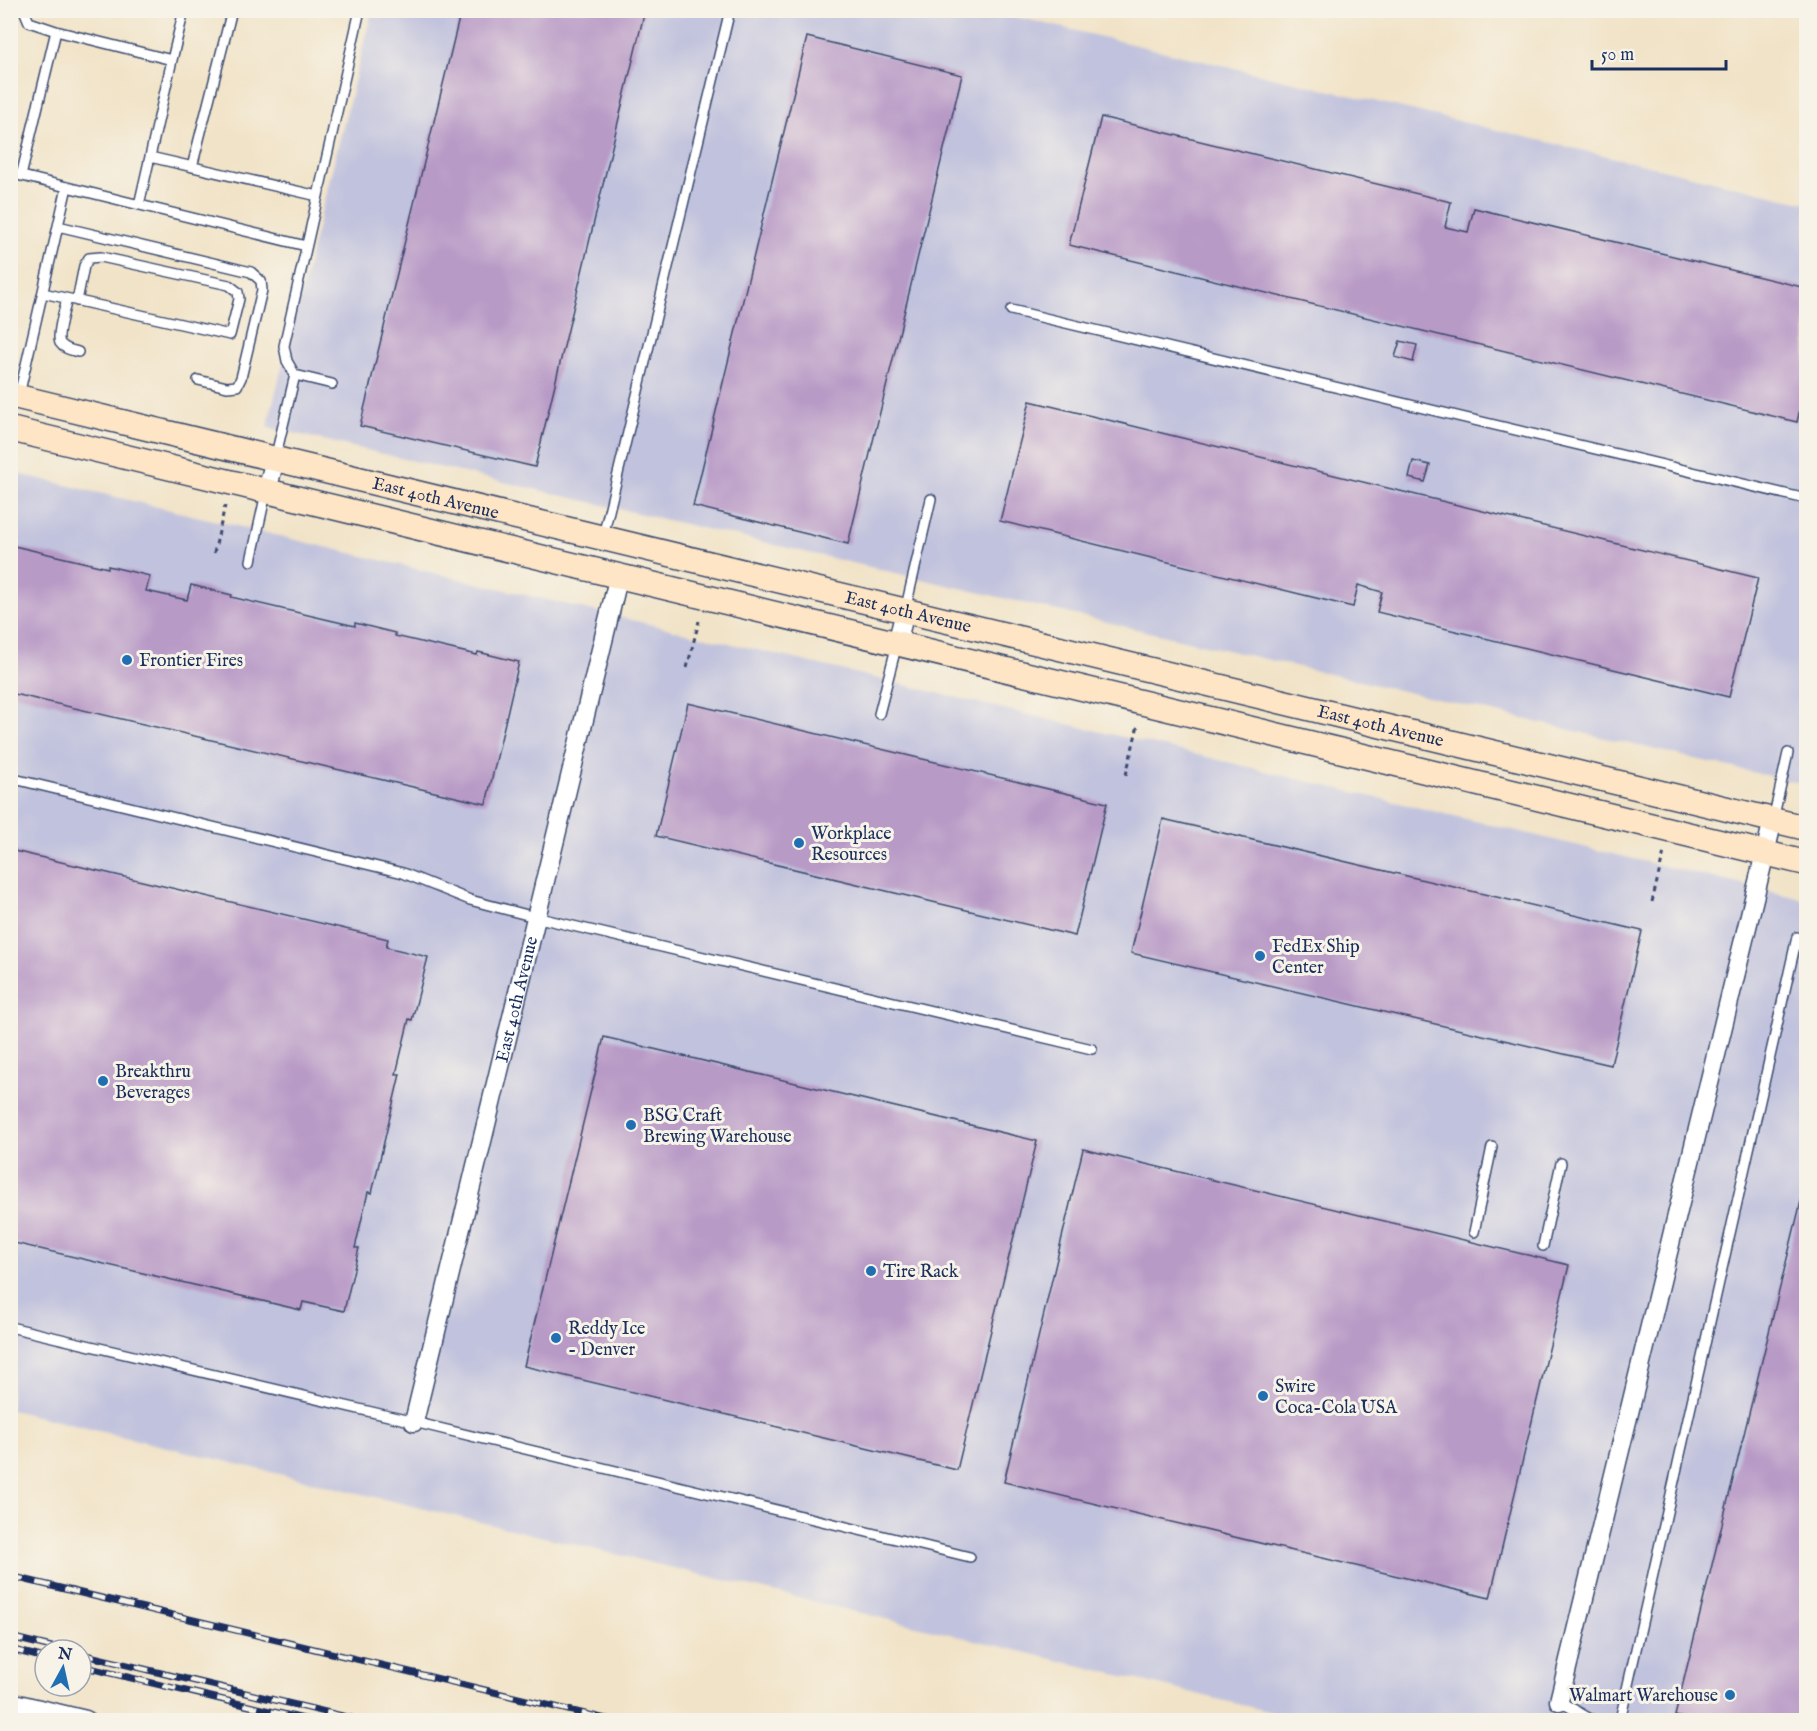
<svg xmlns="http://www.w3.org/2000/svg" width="1817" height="1731" viewBox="0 0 1817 1731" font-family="'IM FELL English',serif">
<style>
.industrial{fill:#c1c2dd}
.building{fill:#b89ac6}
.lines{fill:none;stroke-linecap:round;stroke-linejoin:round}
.lane-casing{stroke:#3b4a6e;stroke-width:12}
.street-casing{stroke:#3b4a6e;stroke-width:21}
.secondary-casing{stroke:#3b4a6e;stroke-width:27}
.path{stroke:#3b4a6e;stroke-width:3;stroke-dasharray:4.5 4.5;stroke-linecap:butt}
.lane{stroke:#fff;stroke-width:9}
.street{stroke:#fff;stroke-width:18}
.secondary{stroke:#fde5c5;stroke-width:24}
.rail-casing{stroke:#1b2f5e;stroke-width:7}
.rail{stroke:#f7f3e8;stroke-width:4.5;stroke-dasharray:14;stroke-linecap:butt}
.poi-dot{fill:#1f6fb2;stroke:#f7f3e8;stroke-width:2}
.labels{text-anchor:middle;stroke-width:6;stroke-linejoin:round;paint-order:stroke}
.street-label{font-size:18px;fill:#1b2f5e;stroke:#f7f3e8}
.poi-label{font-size:18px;fill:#1b2f5e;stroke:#f7f3e8;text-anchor:start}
</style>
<rect width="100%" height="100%" fill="#f7f3e8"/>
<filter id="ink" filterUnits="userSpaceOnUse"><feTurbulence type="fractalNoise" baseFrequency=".0167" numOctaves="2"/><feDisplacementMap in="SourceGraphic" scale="12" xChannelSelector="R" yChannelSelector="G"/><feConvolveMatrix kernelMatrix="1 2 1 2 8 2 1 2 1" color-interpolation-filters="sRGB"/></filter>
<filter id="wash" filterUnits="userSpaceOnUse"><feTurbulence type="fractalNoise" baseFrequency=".008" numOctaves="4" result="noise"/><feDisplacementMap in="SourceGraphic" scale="24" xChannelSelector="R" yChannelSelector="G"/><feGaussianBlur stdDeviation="1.35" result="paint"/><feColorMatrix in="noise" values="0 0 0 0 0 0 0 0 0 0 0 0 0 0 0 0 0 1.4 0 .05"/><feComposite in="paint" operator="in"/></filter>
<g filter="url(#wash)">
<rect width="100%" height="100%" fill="#f1e3c7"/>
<path class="industrial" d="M372,11H992L1806,203V769L1803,784L267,427Z
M11,472L1806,900V1720H1303L966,1638L11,1410Z"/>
<g id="blocks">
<path class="building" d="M461,10H645L535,467L360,426Z
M807,37L962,75L848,544L693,506Z
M1101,117L1451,202L1445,227L1468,232L1474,208L1806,288V383L1797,422L1069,245Z
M1400,341L1417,345L1413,362L1395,357Z
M1030,401L1758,578L1729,697L1377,612L1382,592L1358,585L1353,607L1000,521Z
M1413,461L1430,465L1425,482L1409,478Z
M10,545L108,568V566L150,576L146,591L187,600L191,585L232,595L231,597L355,626V623L395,633V636L477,655L478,652L519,662L486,804L10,693Z
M688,703L1107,803L1075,936L656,836Z
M1163,819L1642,931L1611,1065L1131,953Z
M10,850L388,939L386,947L428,957L412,1020L409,1019L396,1074H400L372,1193L368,1192L355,1248H359L344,1311L303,1302L301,1310L10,1242Z
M604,1037L1037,1141L957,1470L524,1366Z
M1083,1149L1569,1265L1490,1598L1004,1482Z
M1806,1181V1720H1692L1675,1716Z"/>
</g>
</g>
<g filter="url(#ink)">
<use href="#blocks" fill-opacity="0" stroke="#3b4a6e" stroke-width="1.5"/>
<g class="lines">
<defs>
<path id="lane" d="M24,10L29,22L56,31
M172,60L184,10
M150,157L318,196
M192,167L232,10
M10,173L306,246
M21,176L56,31L172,60L139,205
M58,226L251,272L261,281L262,290L241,378L237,386L227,387L198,380
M43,293L230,335L239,299L238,292L229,285L101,257L89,258L84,266L77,301
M67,299C65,308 56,335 60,343C64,349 71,350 78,352
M1011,310L1806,499
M295,375L332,384
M19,395L67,187
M275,459L295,375L287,361L284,346L360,10
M603,536L730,10
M251,561L266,493
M905,611L931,499
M879,714L897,644
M10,778L403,873L470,900L535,917L1092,1049
M1773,820L1788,753
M1474,1232L1492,1147
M1543,1246L1561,1163
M10,1327L414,1422L970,1557
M1559,1701L1592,1720
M1620,1720L1797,937"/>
<g id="street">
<path d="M267,491L275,459"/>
<path d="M897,643L905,612"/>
<path id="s1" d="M414,1422L619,575"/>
<path d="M1559,1701L1773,820"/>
<path d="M10,1702L86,1720"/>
</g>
<g id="secondary">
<path id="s2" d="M10,395L1806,828"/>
<path d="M10,429L1806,863"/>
</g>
</defs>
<use href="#lane" class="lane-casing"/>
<use href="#street" class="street-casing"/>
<use href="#secondary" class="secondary-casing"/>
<path class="path" d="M214,553L225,506
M687,668L699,621
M1126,775L1138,725
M1652,902L1664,852"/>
<use href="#lane" class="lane"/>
<use href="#street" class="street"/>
<use href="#secondary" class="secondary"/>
<defs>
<path id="rail" d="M10,1576L610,1720
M10,1637L64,1650
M10,1649L45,1658
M81,1654L359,1720
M81,1666L308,1720"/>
</defs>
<use href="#rail" class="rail-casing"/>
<use href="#rail" class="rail"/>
</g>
</g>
<g class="poi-dot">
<circle cx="127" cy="660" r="6"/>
<circle cx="799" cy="843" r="6"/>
<circle cx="1260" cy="956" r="6"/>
<circle cx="103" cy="1081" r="6"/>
<circle cx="631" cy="1125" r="6"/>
<circle cx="871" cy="1271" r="6"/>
<circle cx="556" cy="1338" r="6"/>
<circle cx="1263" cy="1396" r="6"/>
<circle cx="1730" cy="1695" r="6"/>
</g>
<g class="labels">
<g class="street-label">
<text dy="6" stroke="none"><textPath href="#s2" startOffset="438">East 40th Avenue</textPath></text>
<text dy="6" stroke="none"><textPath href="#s2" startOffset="924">East 40th Avenue</textPath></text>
<text dy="6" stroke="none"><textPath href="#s2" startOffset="1410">East 40th Avenue</textPath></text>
<text dy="6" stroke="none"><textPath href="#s1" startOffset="435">East 40th Avenue</textPath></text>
</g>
<g class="poi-label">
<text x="139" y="666">Frontier Fires</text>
<text x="811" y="839">Workplace<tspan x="811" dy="21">Resources</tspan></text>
<text x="1272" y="952">FedEx Ship<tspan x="1272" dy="21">Center</tspan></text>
<text x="115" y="1077">Breakthru<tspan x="115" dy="21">Beverages</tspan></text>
<text x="643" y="1121">BSG Craft<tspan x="643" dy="21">Brewing Warehouse</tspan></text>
<text x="883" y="1277">Tire Rack</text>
<text x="568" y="1334">Reddy Ice<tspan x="568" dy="21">- Denver</tspan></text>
<text x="1275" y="1392">Swire<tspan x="1275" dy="21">Coca-Cola USA</tspan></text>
<text x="1718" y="1701" text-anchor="end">Walmart Warehouse</text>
</g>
</g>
<rect width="1817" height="1731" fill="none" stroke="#f7f3e8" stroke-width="36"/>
<g transform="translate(63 1668) rotate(8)"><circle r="28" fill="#f7f3e8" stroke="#9fa5b1" stroke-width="1.5"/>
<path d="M0-4.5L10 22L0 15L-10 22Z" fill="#1f6fb2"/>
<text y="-9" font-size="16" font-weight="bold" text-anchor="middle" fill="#1b2f5e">N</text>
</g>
<path d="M1592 60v9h134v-9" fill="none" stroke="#1b2f5e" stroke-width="3"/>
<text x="1601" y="60" font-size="18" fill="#1b2f5e" stroke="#f7f3e8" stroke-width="4.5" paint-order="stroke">50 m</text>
</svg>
